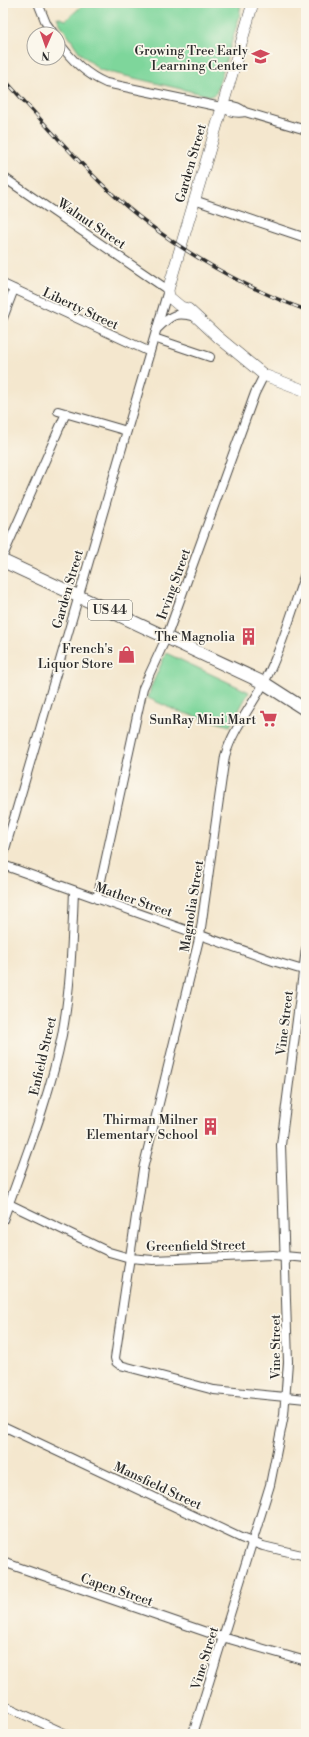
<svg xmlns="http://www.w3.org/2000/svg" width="309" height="1737" viewBox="0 0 309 1737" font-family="'Libre Bodoni',serif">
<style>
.green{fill:#7ed69b;stroke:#548063}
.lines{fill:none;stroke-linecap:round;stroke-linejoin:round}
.minor-casing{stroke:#494743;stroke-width:10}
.major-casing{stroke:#494743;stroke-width:12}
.highway-casing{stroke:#494743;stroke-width:14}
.minor{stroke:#fff;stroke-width:8}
.major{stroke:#fff;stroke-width:11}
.highway{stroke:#fff;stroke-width:12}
.rail-casing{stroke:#2b2b2b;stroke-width:3.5}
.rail{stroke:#fbf7ec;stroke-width:2;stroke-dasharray:6;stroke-linecap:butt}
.labels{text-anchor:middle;stroke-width:3.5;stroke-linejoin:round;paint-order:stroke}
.shield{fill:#fbf7ec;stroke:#696865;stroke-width:1}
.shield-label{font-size:12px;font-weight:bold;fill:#2b2b2b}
.poi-label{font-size:13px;fill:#2b2b2b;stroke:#fbf7ec;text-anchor:end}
.street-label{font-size:13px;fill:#2b2b2b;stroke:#fbf7ec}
</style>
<rect width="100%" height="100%" fill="#fbf7ec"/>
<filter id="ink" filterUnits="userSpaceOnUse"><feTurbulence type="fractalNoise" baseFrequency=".025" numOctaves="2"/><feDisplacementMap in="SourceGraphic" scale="8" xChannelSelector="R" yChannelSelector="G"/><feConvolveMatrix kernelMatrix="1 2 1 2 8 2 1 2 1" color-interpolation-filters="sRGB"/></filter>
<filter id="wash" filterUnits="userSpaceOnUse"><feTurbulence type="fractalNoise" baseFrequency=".012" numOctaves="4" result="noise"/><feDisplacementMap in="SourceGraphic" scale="16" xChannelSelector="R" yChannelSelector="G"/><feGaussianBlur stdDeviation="0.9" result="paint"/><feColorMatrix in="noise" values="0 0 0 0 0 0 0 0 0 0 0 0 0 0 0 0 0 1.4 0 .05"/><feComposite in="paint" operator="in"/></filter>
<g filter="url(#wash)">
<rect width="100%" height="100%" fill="#f4e7ce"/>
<path class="green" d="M85,3H241L239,18L216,93L211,96L100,70L80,53L59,22L57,17L66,20Z
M166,653L249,692L230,726L177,711L148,698L151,687Z"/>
</g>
<g filter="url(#ink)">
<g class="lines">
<defs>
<path id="minor" d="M38,3L46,23L54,34
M58,41C71,60 85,74 106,83L221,107C229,112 236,114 245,112L306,130
M221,107C231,104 238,106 245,112
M3,177L168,290L3,856
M194,200L306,238
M3,284L150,352
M3,318L14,289
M157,329C171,315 176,311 196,317
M154,338L210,357
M58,411L127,431
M3,556L66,413
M306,571C293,608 282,648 264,683C251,707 233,729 225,756L200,935L143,1169L115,1358L116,1362L120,1365L214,1390L306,1399
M3,865L276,962L303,970
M97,899L143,688L167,636L255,393L264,375
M3,1201L109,1252L130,1258L153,1260L273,1255L306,1258
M3,1220C24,1161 50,1097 62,1035C71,988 72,939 74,891
M3,1426L241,1538L263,1546L306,1556
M3,1562L212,1634L306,1661
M3,1705L66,1734
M193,1734L270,1485L284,1415L288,1362L281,1145L306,949"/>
<path id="major" d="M168,290L253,3
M168,290L169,297L181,307L188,309L218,337L264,375L306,391"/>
<path id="highway" d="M3,561L264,683L306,710"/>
</defs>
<use href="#minor" class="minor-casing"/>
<use href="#major" class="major-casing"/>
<use href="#highway" class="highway-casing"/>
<use href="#minor" class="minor"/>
<use href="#major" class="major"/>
<use href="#highway" class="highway"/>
<defs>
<path id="rail" d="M3,78C37,115 70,154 107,189C161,240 236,285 306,310"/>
</defs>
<use href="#rail" class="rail-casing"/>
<use href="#rail" class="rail"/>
</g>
</g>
<defs>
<symbol id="school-bare" viewBox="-9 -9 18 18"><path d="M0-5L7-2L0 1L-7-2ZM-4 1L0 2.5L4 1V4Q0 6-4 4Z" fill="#d1495b" stroke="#fbf7ec" stroke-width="2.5" paint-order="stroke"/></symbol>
<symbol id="building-bare" viewBox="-9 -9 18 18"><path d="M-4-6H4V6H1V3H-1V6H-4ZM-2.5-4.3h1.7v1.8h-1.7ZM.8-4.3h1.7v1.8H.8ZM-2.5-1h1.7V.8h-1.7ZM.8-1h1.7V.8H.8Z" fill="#d1495b" stroke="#fbf7ec" stroke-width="2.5" paint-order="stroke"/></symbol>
<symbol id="shop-bare" viewBox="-9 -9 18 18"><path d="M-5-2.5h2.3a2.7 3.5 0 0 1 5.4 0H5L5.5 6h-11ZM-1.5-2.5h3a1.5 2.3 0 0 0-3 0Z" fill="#d1495b" stroke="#fbf7ec" stroke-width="2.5" paint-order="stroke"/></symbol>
<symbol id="supermarket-bare" viewBox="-9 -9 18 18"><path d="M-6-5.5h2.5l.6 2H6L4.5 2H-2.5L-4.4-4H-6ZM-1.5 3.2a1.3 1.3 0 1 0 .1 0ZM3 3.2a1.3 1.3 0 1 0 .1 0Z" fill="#d1495b" stroke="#fbf7ec" stroke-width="2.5" paint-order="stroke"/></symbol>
</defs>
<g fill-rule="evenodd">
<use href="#school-bare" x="248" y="44" width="25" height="25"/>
<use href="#building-bare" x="236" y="624" width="25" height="25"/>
<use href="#shop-bare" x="114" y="642" width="25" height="25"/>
<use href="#supermarket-bare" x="256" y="706" width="25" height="25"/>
<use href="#building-bare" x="198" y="1114" width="25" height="25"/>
</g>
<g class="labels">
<rect class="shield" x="88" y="600" width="44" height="20" rx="3"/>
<g class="shield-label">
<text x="110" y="614">US 44</text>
</g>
<g class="poi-label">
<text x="248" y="55">Growing Tree Early<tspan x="248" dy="15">Learning Center</tspan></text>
<text x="235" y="641">The Magnolia</text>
<text x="113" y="653">French's<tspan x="113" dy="15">Liquor Store</tspan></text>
<text x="256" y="724">SunRay Mini Mart</text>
<text x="198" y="1124">Thirman Milner<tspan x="198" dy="15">Elementary School</tspan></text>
</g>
<g class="street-label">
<text transform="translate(190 163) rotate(-74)" y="5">Garden Street</text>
<text transform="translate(92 223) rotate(34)" y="5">Walnut Street</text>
<text transform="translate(81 308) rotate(25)" y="5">Liberty Street</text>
<text transform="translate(173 584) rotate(-70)" y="5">Irving Street</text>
<text transform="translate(67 589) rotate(-74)" y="5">Garden Street</text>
<text transform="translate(134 899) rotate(19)" y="5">Mather Street</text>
<text transform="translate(191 906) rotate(-81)" y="5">Magnolia Street</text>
<text transform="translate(284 1023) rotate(-83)" y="5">Vine Street</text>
<text transform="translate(42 1056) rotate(-77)" y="5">Enfield Street</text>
<text transform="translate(196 1245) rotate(-1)" y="5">Greenfield Street</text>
<text transform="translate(275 1347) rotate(-90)" y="5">Vine Street</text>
<text transform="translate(158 1485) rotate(25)" y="5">Mansfield Street</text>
<text transform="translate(117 1589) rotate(19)" y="5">Capen Street</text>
<text transform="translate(204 1658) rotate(-73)" y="5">Vine Street</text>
</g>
</g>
<rect width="309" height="1737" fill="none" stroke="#fbf7ec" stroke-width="16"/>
<g transform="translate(46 46) rotate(182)"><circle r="19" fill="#fbf7ec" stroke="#a8a59f"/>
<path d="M0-3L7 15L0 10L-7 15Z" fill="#d1495b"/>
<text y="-6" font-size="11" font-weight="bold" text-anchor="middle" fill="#2b2b2b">N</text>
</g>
</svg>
